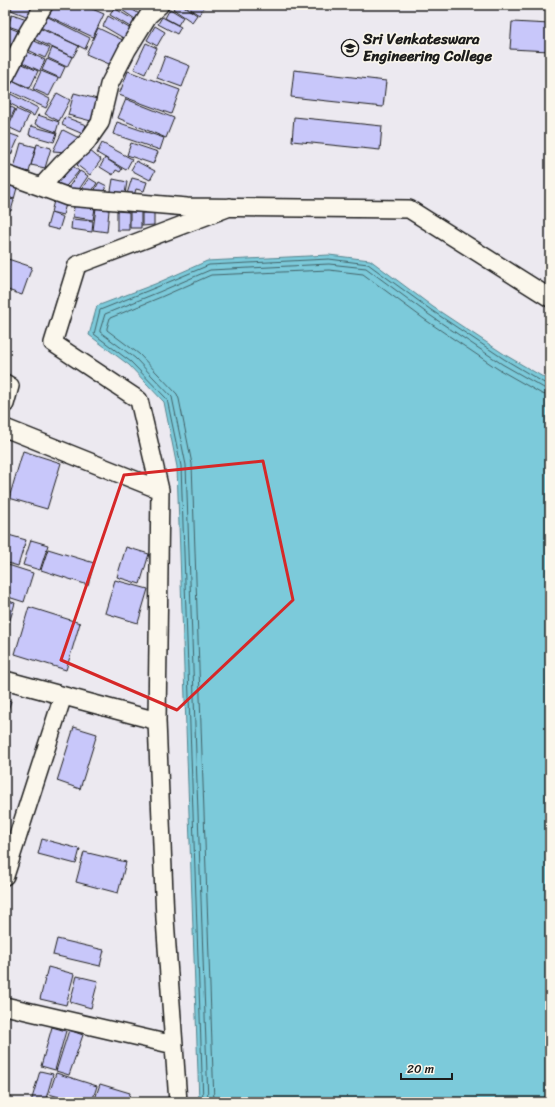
<svg xmlns="http://www.w3.org/2000/svg" width="555" height="1107" viewBox="0 0 555 1107" font-family="Sriracha,sans-serif">
<style>
.water{fill:#7ccada;stroke:#56848e}
.lines{fill:none;stroke-linecap:round;stroke-linejoin:round}
.shore{stroke:#426268;stroke-width:1}
.building{fill:#c8c7fa;stroke:#1c1c1c}
.street-casing{stroke:#1c1c1c;stroke-width:20}
.street{stroke:#fbf7ec;stroke-width:17}
.marked{fill:none;stroke:#d62828;stroke-width:3;stroke-linejoin:round}
.labels{text-anchor:middle;stroke-width:3;stroke-linejoin:round;paint-order:stroke}
.poi-label{font-size:15px;font-weight:bold;fill:#1c1c1c;stroke:#fbf7ec;text-anchor:start}
</style>
<rect width="100%" height="100%" fill="#ece9f0"/>
<filter id="ink" filterUnits="userSpaceOnUse"><feTurbulence type="fractalNoise" baseFrequency=".025" numOctaves="2"/><feDisplacementMap in="SourceGraphic" scale="8" xChannelSelector="R" yChannelSelector="G"/><feConvolveMatrix kernelMatrix="1 2 1 2 8 2 1 2 1" color-interpolation-filters="sRGB"/></filter>
<g filter="url(#ink)">
<path class="water" d="M329,255L370,260L433,307L507,356L550,381V1102H199L177,467L164,402L129,365L89,335L97,306L155,284L207,261Z"/>
<g class="lines">
<path class="shore" d="M203,1102L181,466L167,399L131,362L94,334L100,310L157,287L209,265L329,259L368,264L431,310L504,359L546,384H550
M208,1102L186,465L172,397L135,358L100,332V330L105,314L159,292L210,270L329,264L366,268L428,314L502,364L544,388L550,390
M214,1102L192,464L179,399L177,394L139,354L107,330V328L110,318L161,297L211,275L329,270L363,274L424,319L498,369L542,394L550,396"/>
</g>
<path class="building" d="M5,5H9L5,16Z
M13,5H24L34,9L31,18L11,10Z
M53,5H83L104,14L93,37L48,16Z
M117,5H125L141,15L138,21L116,6Z
M130,5H141L138,10Z
M176,5H182L197,15L192,22L173,9Z
M184,5H201L204,7L199,15Z
M114,8L136,21L132,28L110,15Z
M170,9L183,17L178,25L165,18Z
M12,14L30,20L26,32L8,26Z
M46,16L90,38L85,49L40,27Z
M108,16L131,29L125,39L103,26Z
M162,17L181,27L177,34L158,24Z
M512,22L550,24V51L510,49Z
M5,26L23,33L12,57L5,54Z
M155,26L165,32L157,46L147,40Z
M39,28L79,46L73,57L34,39Z
M98,28L127,42L116,67L86,54Z
M30,39L50,48L45,58L26,49Z
M146,43L157,48L145,74L134,69Z
M52,48L72,57L67,67L48,58Z
M24,50L45,60L40,71L19,61Z
M165,56L190,66L182,87L157,78Z
M47,59L65,67L60,78L42,70Z
M18,62L38,71L30,88L10,79Z
M294,70L386,81L383,107L291,97Z
M41,71L58,78L49,96L33,89Z
M128,71L180,90L171,114L119,95Z
M12,80L50,99L46,108L7,90Z
M5,91L38,108L34,116L5,101Z
M57,93L70,100L59,121L45,114Z
M74,93L101,100L95,122L68,115Z
M126,99L174,118L166,138L118,118Z
M5,104L15,109L5,129Z
M16,109L29,115L21,133L8,127Z
M38,115L59,122L56,132L35,124Z
M65,117L86,125L83,134L62,125Z
M294,117L382,126L380,150L292,141Z
M117,122L164,138L160,150L113,134Z
M31,126L57,133L54,142L29,135Z
M63,130L79,138L66,152L53,151Z
M5,132L19,137L11,155L5,152Z
M21,143L36,147L29,172L14,168Z
M102,143L132,159L126,170L97,153Z
M131,143L158,152L153,164L127,155Z
M37,144L51,148L45,168L31,165Z
M89,150L101,160L90,175L77,165Z
M105,158L122,169L120,172L116,170L113,175L100,167Z
M136,161L155,171L150,180L131,170Z
M68,162L79,171L62,191L51,182Z
M80,171L88,176L76,194L68,188Z
M89,178L97,183L88,198L79,193Z
M132,178L147,182L144,191L136,189L133,199L126,197Z
M113,179L127,182L124,200L110,197Z
M5,182L18,184L14,199L5,196Z
M99,182L107,186L99,197H91Z
M5,198L14,200L11,211L5,210Z
M54,201L66,204L63,215L51,212Z
M74,206L95,208L93,220L73,217Z
M96,208L109,210L107,232L93,230Z
M5,211L9,212L5,231Z
M117,211L129,212V230H117Z
M130,212H141V228H130Z
M51,213L63,217L59,230L47,227Z
M142,213H154V225L142,226Z
M72,219L93,221L92,232L71,229Z
M5,258L32,267L22,295L5,289Z
M23,451L61,463L47,509L9,498Z
M5,534L26,540L18,566L5,562Z
M31,540L48,545L40,570L23,565Z
M126,547L149,554L140,584L117,577Z
M48,549L94,563L88,585L41,570Z
M5,564L33,573L24,602L5,596Z
M115,580L148,589L138,623L105,613Z
M5,600L15,603L5,637Z
M29,607L80,623L66,670L15,654Z
M5,699L11,701L5,720Z
M74,727L97,734L80,789L57,781Z
M42,839L80,849L76,864L38,854Z
M84,852L126,862L118,893L76,882Z
M57,939L104,950L100,966L53,955Z
M48,967L74,974L66,1005L40,999Z
M77,976L98,981L91,1008L70,1002Z
M52,1027L66,1031L55,1070L41,1066Z
M69,1030L83,1035L69,1075L56,1071Z
M40,1071L53,1074L45,1102H31Z
M56,1073L97,1086L92,1102H75L49,1094Z
M100,1084L130,1093L128,1102H94Z"/>
<g class="lines">
<defs>
<path id="street" d="M5,77L28,32L44,5
M5,174L41,187L62,164L86,143L100,123L109,85L127,50L148,16L160,5
M41,187L68,197L187,207L409,209L550,298
M5,383L10,386L5,404
M5,428L160,490
M5,680L157,721L160,490L139,400L53,343L77,265L230,207
M157,721L165,919L178,1102
M5,876L63,696
M5,1006L174,1045"/>
</defs>
<use href="#street" class="street-casing"/>
<use href="#street" class="street"/>
</g>
</g>
<path class="marked" d="M263,461L293,600L177,710L61,660L124,475Z"/>
<defs>
<symbol id="university-ring" viewBox="-11 -11 22 22"><circle r="9.5" fill="#fbf7ec" stroke="#1c1c1c" stroke-width="1.5"/><path d="M0-5L7-2L0 1L-7-2ZM-4 1L0 2.5L4 1V4Q0 6-4 4Z" fill="#1c1c1c"/></symbol>
</defs>
<g fill-rule="evenodd">
<use href="#university-ring" x="340" y="38" width="20" height="20"/>
</g>
<g class="labels">
<g class="poi-label">
<text x="363" y="44">Sri Venkateswara<tspan x="363" dy="17">Engineering College</tspan></text>
</g>
</g>
<rect width="555" height="1107" fill="none" stroke="#fbf7ec" stroke-width="20"/>
<rect x="10" y="10" width="535" height="1087" fill="none" stroke="#1c1c1c" stroke-width="1.5" filter="url(#ink)"/>
<path d="M401 1073v6h51v-6" fill="none" stroke="#1c1c1c" stroke-width="2"/>
<text x="407" y="1073" font-size="12" fill="#1c1c1c" stroke="#fbf7ec" stroke-width="3" paint-order="stroke">20 m</text>
</svg>
